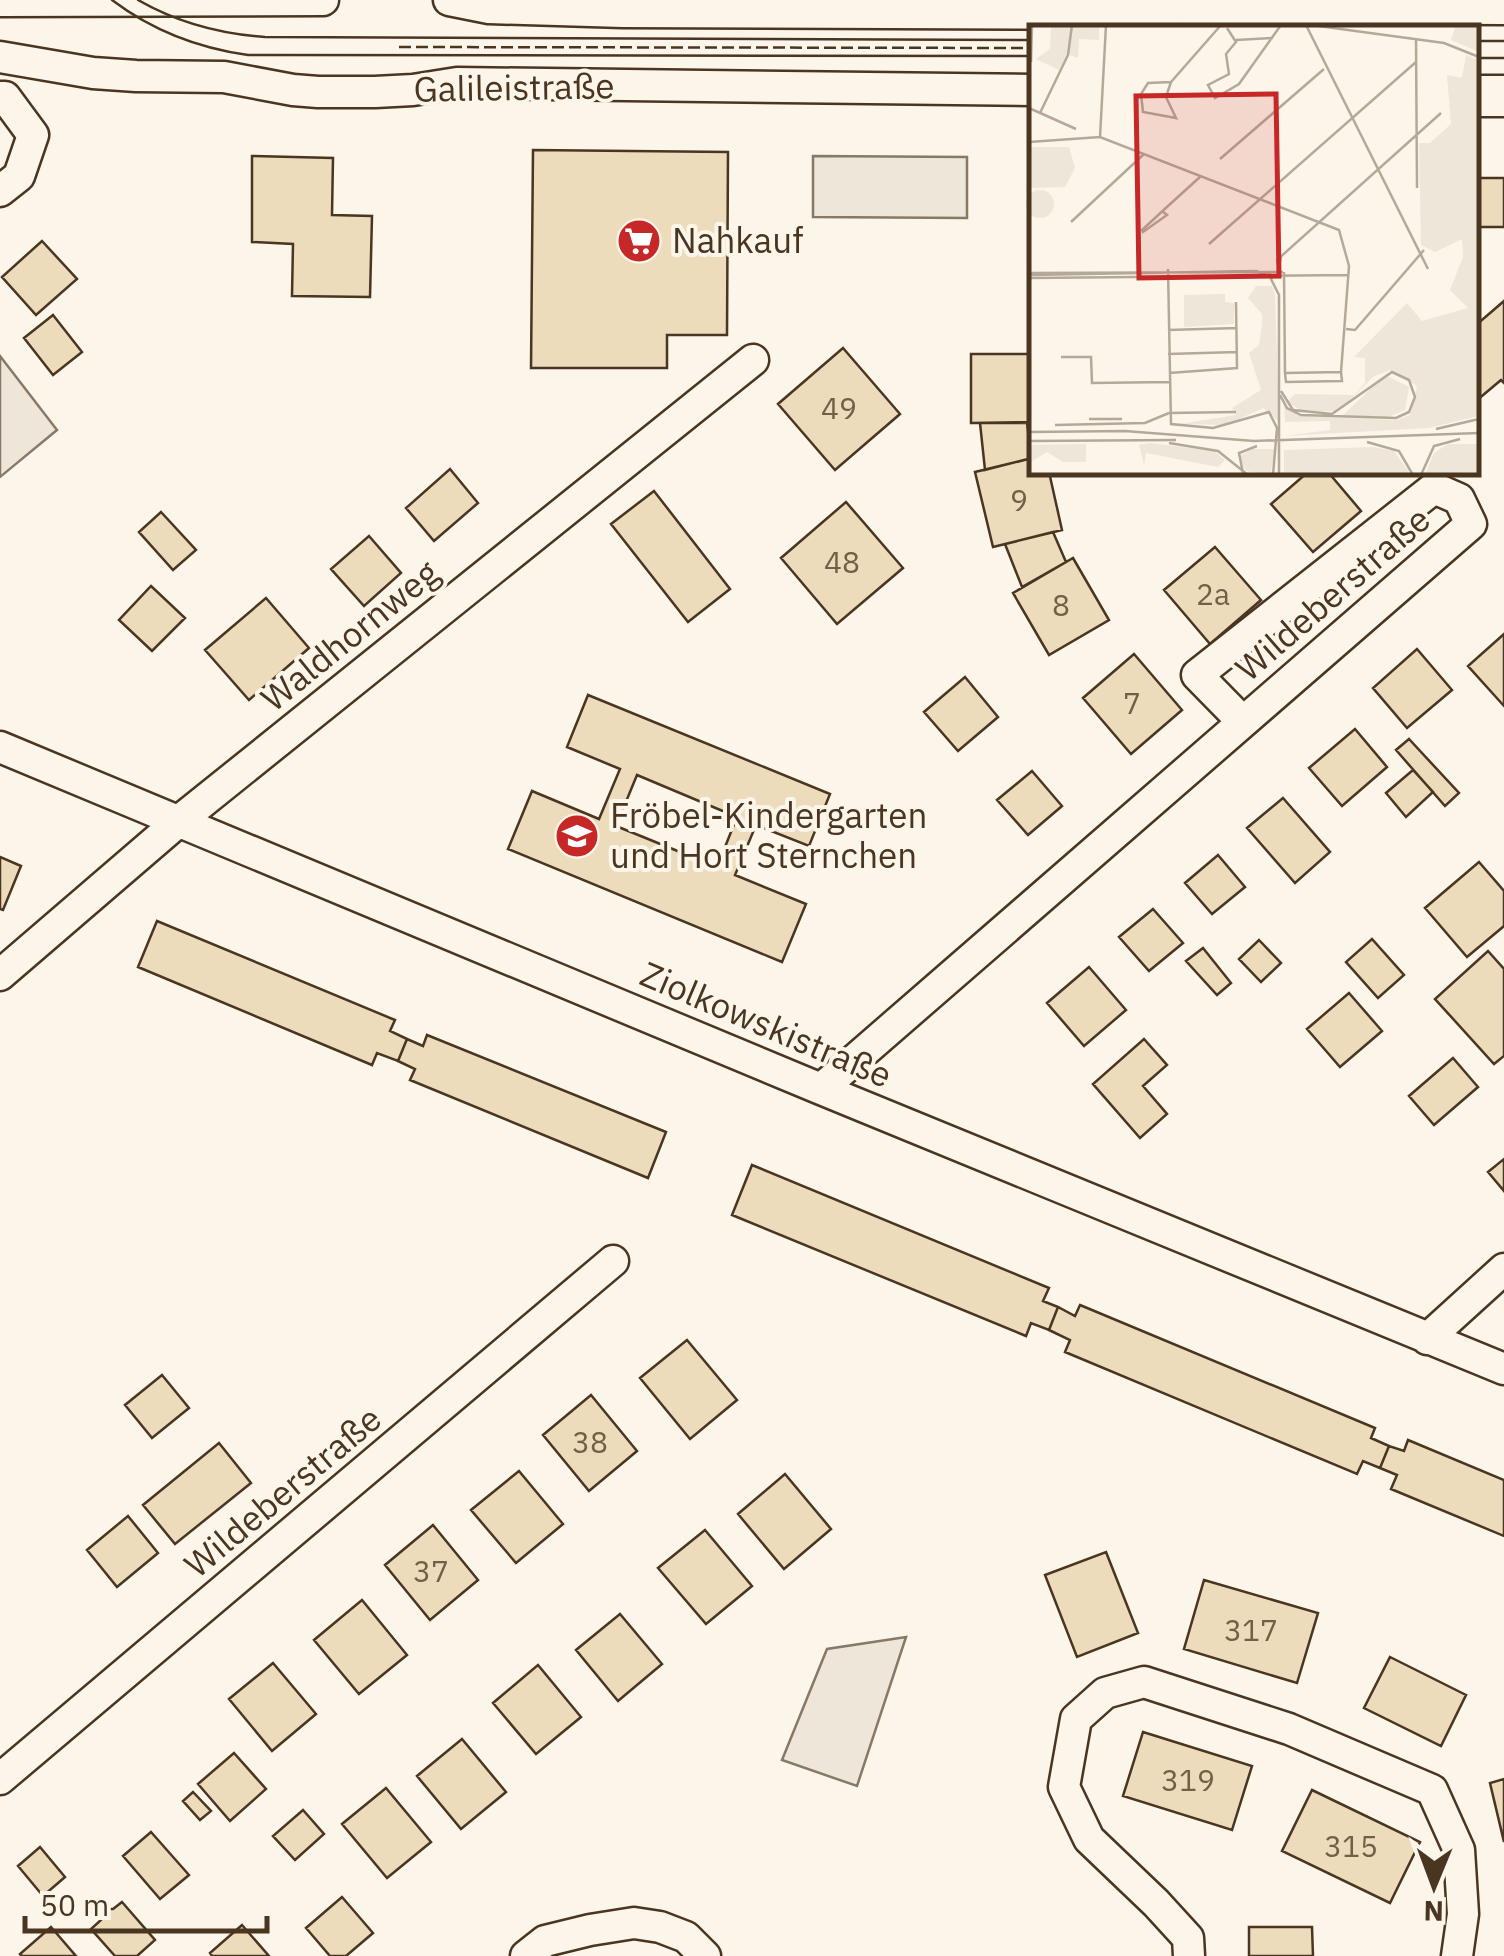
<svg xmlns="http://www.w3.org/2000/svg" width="1504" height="1956" viewBox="0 0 1504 1956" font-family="'IBM Plex Sans',sans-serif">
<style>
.green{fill:#ede6d9;stroke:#887966;stroke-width:2.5}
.parking{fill:#ede7d9;stroke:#887966;stroke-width:2.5}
.building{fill:#ecdcbc;stroke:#4a3520;stroke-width:2.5;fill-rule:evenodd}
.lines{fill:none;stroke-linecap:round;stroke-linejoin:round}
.street-casing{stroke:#4a3520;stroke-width:35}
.secondary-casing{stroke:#4a3520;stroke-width:45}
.street{stroke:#fbf6e9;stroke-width:30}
.secondary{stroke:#fbf6e9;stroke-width:40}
.tram{stroke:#4a3520;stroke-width:2.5}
.fence{stroke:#4a3520;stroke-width:2.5;stroke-dasharray:12 5;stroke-linecap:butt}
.labels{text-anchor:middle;stroke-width:8;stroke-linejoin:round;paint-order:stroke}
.number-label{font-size:30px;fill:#725f47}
.street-label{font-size:35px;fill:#4a3520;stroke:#fbf6e9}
.poi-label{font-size:35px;fill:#4a3520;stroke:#fbf6e9;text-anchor:start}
.inset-road{fill:none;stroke:#b4a999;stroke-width:2.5}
.view{fill:#c62828;fill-opacity:0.15;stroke:#c62828;stroke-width:5}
.inset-edge{fill:none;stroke:#4a3520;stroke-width:5}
</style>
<rect width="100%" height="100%" fill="#fbf6e9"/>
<path class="green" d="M0,356L57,430L0,477Z
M906,1637L857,1786L782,1760L827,1649Z"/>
<path class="parking" d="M813,156L967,157V218L813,217Z"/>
<path class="building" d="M533,150L728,152L727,335H667V368H531Z
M252,156L333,158L332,215L372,216L370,297L292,296L293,244L252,242Z
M1476,178H1504V227H1476Z
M42,241L77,279L36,315L2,277Z
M1504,301V383L1501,380L1476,401V325Z
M53,315L82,352L53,375L24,338Z
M843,348L900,414L835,470L778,404Z
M971,354H1032V422L971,423Z
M980,423H1027L1032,458L985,470Z
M1032,458V472H1049L1062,530L993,547L975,472Z
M450,469L478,503L434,541L406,508Z
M1308,472H1328L1361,511L1313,552L1271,504Z
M654,491L730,589L688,622L611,524Z
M846,502L903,568L837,624L781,558Z
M161,512L196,550L173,570L139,532Z
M1053,532L1066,562L1022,587L1005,544Z
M369,536L401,573L364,606L331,569Z
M1215,547L1261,600L1210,644L1164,590Z
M1073,558L1109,620L1049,655L1013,593Z
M151,586L185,618L152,651L119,620Z
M266,598L309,648L249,700L205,650Z
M1504,634V706L1468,666Z
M1417,649L1452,690L1407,728L1373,688Z
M1134,654L1182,710L1131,754L1083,698Z
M965,677L998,717L958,751L924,712Z
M588,695L830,794L809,846L756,825L735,875L806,904L782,962L508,849L532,791L599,819L620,769L567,747ZM637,775L737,817L717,867L616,826Z
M1355,729L1387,767L1342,806L1309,768Z
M1409,739L1459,793L1445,806L1396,750Z
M1413,770L1433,792L1406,817L1386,793Z
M1032,771L1062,806L1028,835L997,800Z
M1283,798L1330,852L1295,883L1247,828Z
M1218,855L1245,887L1212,914L1185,883Z
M0,857L21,866L3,910L0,909Z
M1479,862L1504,891V926L1467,957L1425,908Z
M1153,909L1183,943L1149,971L1119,937Z
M157,921L395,1020L390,1031L407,1039L398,1061L377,1053L372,1065L138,967Z
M1372,939L1404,975L1378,998L1346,962Z
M1259,940L1281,963L1261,982L1239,959Z
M1203,948L1231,983L1217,995L1186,961Z
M1488,951L1504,969V1056L1494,1064L1435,999Z
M1089,967L1126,1010L1084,1046L1047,1003Z
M1349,993L1382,1031L1340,1067L1307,1029Z
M427,1035L666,1132L648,1178L410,1080L415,1069L398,1061L407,1039L423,1046Z
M1144,1039L1167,1065L1143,1086L1167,1114L1140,1138L1093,1084Z
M1453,1058L1478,1087L1434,1125L1409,1096Z
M1504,1159V1191L1488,1172Z
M752,1165L1049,1288L1043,1301L1058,1307L1049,1330L1031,1323L1026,1336L732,1215Z
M1080,1305L1375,1428L1371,1438L1389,1446L1380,1468L1363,1461L1357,1474L1065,1352L1070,1340L1049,1330L1058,1307L1075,1316Z
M687,1340L737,1400L690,1439L640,1378Z
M162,1375L189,1408L152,1438L125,1405Z
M591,1395L637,1451L589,1491L543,1435Z
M1408,1440L1504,1480V1536L1391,1489L1397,1475L1380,1468L1389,1446L1404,1451Z
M219,1443L251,1483L175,1544L143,1505Z
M519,1471L563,1524L516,1563L471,1510Z
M785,1474L831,1529L784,1569L738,1514Z
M128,1516L158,1553L117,1587L87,1550Z
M433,1525L478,1580L430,1620L385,1565Z
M705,1530L752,1586L706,1624L658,1568Z
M1106,1552L1138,1633L1077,1657L1045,1575Z
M1204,1580L1318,1613L1297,1683L1184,1649Z
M362,1600L407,1655L359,1694L314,1640Z
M620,1614L662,1664L618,1701L576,1650Z
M1390,1657L1466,1695L1441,1746L1364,1708Z
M273,1663L316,1714L272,1751L229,1699Z
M538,1665L581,1717L536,1754L493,1703Z
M1143,1732L1252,1766L1232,1830L1123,1796Z
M462,1739L506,1792L461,1829L417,1776Z
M234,1753L266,1789L230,1821L198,1784Z
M1504,1779V1842L1490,1783Z
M386,1788L431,1842L387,1878L342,1824Z
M1312,1790L1420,1842L1390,1903L1282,1851Z
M193,1792L211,1811L200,1820L183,1801Z
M303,1810L324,1834L295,1860L273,1836Z
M151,1832L189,1875L160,1899L123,1856Z
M40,1847L65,1877L43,1896L18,1866Z
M342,1897L373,1933L346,1956H330L306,1928Z
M122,1902L155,1940L137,1956H115L91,1929L101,1920V1914L107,1909H113Z
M242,1925L269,1956H212L210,1953Z
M51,1927L76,1956H22L20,1954Z
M1249,1927H1312L1313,1956H1249Z"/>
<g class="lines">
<defs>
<path id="street" d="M449,0L489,8L623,12L1121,14L1197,7
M0,1L323,0
M0,57L93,73L136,76L224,77L293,90L318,92H375L413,90L457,83L1032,90
M0,97H5L33,135L19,176L0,191
M0,747L821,1089L1504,1369
M0,975L179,821L753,360
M821,1089L1471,524L1459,499L1434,488L1197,675L1243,722
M1427,1339L1504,1269
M0,1779L613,1261
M526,1956L545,1941L590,1930L634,1923L660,1927L686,1937L705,1956
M1189,1956L1188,1938L1156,1903L1089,1839L1064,1787L1076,1719L1105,1693L1144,1682L1289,1729L1432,1790L1459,1850L1463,1914L1457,1956"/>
<path id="secondary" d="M1197,7L1307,3L1504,4
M1476,96H1504"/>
</defs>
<use href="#street" class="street-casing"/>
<use href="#secondary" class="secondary-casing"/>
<use href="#street" class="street"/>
<use href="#secondary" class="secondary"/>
<path class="tram" d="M112,0C153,31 197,48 248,55L1032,56
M138,0C178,23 220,34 265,37L1032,40
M1476,41H1504
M1476,58H1504"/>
<path class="fence" d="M399,47L1032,48"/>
</g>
<defs>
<symbol id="supermarket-disc" viewBox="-11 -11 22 22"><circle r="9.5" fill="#c62828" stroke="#fbf6e9"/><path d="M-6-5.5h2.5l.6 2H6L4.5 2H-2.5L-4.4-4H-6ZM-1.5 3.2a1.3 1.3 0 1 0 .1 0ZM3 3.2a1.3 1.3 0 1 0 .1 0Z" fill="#fff"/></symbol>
<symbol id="school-disc" viewBox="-11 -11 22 22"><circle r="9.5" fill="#c62828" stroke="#fbf6e9"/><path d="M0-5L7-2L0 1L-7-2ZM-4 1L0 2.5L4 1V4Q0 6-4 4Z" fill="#fff"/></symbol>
</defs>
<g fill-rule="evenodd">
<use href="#supermarket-disc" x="614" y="216" width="50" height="50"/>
<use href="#school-disc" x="552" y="811" width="50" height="50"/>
</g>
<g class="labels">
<g class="number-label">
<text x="839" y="419">49</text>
<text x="1019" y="511">9</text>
<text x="842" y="573">48</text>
<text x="1213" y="605">2a</text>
<text x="1061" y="616">8</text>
<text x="1132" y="714">7</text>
<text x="590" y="1453">38</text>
<text x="431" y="1582">37</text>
<text x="1251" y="1641">317</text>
<text x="1188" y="1791">319</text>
<text x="1351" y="1857">315</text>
</g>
<g class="street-label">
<text transform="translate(514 88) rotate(-1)" y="12">Galileistraße</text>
<text transform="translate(1333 594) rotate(-41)" y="12">Wildeberstraße</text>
<text transform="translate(350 636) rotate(-39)" y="12">Waldhornweg</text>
<text transform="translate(766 1025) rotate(23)" y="12">Ziolkowskistraße</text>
<text transform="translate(283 1492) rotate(-40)" y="12">Wildeberstraße</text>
</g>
<g class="poi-label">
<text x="672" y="253">Nahkauf</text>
<text x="610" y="828">Fröbel-Kindergarten<tspan x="610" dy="40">und Hort Sternchen</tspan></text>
</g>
</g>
<g transform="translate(1029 25)">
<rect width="450" height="450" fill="#fbf6e9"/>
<path d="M22,0H70V15L50,14L49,33L38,29L30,45L7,34L21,24ZM427,0H450V27L422,15ZM437,30L450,35V391L399,403L255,411L301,405V396L256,397L255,381L270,391L368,395L381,390L388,361L361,345L345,351L310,386L275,387L258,377L266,369L325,370L336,358V333L325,332L378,278L393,296L439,283L421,265L434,232L433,214L406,227L392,220L390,118H401L422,99L418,50L433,53ZM0,122H40L46,143L36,162L0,163ZM-3 179a14 14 0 1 1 28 0a14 14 0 1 1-28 0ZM227,261H243L246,269L250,397L234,383L197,400L151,399L207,390L203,383L232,365L220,328L230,320L233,299V289L219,273ZM196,269V277L205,278V299L155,302V270ZM356,350L380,362L376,385L359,392L313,391ZM121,418L185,426L196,435L189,442L117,428L115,440L110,420ZM57,419V437H34L18,427L0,438V420ZM419,419H450V450H396L405,428ZM344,422L365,426L382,450H255V425ZM224,424H247L241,450L217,446L210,431Z" fill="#ede6d9"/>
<path class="inset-road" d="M277,0L399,244M282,0L415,18L450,32M198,3L207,17L197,29L200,49L179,60L186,73L210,59L252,0M387,13L388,163M207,15L244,13M2,37L3,0M142,57L137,72L147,93L114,87L112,69L119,58L142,57L192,0M0,83L47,104M11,88L39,30L43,0M71,112L77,0M0,117L71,112L310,205L320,241L312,347L256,348L255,247M191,134L295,44M133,186L138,190L114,207L113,205L139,181L172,151M42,197L115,129M180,219L387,37M252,232L250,242L248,235L412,88M139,244L142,399L184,403L240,387L248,403L244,450M0,248L254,247M0,250L227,246L241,252L250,270V450M0,253L320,250M317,304L326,305L395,225M139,305L208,303M139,329L208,327M32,332H62L63,358L140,357M140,348L208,343L207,277M256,348L257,357L313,356L312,347M251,370L258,383L272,390L367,393L380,387L386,372L380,355L363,347L303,389L264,385L252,366M140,388L207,387M60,394H93M26,400L116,398L140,388M407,404L450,394M0,407L96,406L225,416L450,408M0,416L147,415M338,417L370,426L384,450M140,418L189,426L219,450M214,448L210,428L228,421M392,450L405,421L431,414"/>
<path class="view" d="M247,69L250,251L110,253L107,71Z"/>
<rect width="450" height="450" class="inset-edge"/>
</g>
<g transform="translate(1434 1886) rotate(181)" stroke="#fbf6e9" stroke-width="8" paint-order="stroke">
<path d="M0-8L18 38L0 25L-18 38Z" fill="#4a3520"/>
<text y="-15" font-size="28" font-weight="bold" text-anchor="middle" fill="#4a3520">N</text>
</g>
<path d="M25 1916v15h242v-15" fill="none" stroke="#4a3520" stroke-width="5"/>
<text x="40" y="1916" font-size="30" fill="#4a3520" stroke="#fbf6e9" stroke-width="8" paint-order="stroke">50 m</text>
</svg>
